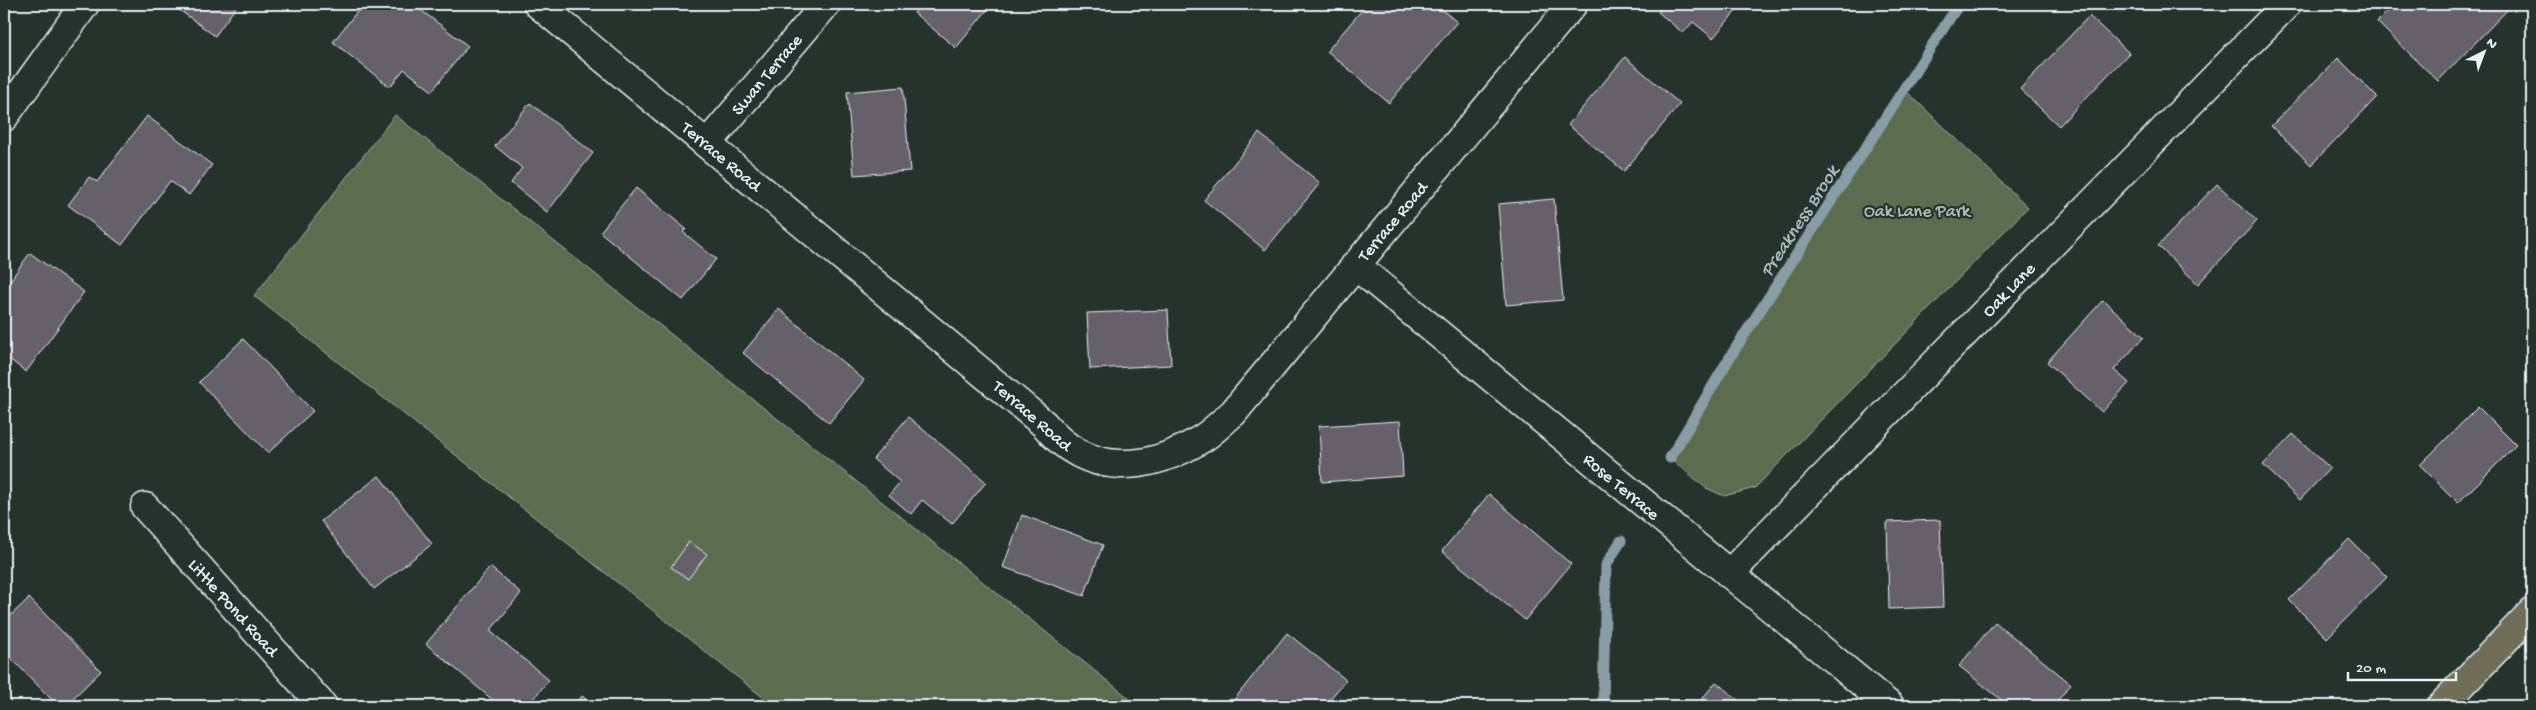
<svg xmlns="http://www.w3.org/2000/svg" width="2536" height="710" viewBox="0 0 2536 710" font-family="'Gochi Hand',sans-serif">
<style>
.green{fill:#5c6d4f;stroke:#a2afa4}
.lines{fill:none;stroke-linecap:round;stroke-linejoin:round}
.stream{stroke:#889da5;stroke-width:11}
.building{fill:#66606a;stroke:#e8f1f8}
.minor-casing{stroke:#e8f1f8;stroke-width:31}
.major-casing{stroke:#e8f1f8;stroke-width:31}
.minor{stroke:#26332d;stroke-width:28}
.major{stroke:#716e59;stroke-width:28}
.labels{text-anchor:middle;stroke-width:4.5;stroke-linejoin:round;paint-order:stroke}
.street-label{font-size:18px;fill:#e8f1f8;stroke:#26332d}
.park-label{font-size:18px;fill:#b0bcb4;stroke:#26332d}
.water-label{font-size:19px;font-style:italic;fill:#a8b9c1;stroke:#26332d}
</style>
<rect width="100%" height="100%" fill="#26332d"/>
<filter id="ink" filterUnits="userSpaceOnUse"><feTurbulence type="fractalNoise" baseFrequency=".02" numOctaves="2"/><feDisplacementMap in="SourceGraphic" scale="10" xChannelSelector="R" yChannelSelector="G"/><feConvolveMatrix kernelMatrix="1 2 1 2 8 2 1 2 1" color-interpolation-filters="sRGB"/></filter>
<g filter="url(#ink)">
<path class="green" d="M1903,88L2028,207L1755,488L1724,496L1706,488L1670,458L1730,357Z
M395,115L1139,706H774L254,296Z"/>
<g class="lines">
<path class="stream" d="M1670,458L1730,357L1959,4
M1603,706L1606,565L1621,541"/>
</g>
<path class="building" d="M175,4H238L215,36L174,6Z
M363,4H413L468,46L432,91L404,69L390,87L333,42Z
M921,4H992L956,48L914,13Z
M1367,4H1435L1457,22L1389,103L1327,51Z
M1665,4H1742L1713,38L1693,22L1683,33L1658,12Z
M2395,4H2513L2438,81L2377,22Z
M2089,16L2129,53L2059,126L2020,89Z
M1625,57L1680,104L1624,171L1568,125Z
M2338,58L2377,97L2311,165L2271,126Z
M903,87L910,171L854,175L847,92Z
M530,103L593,153L547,212L511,183L522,168L495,146Z
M147,116L212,165L189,195L170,181L122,245L68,205L89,177L97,182Z
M1259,133L1320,183L1265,250L1204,200Z
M2217,184L2257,221L2198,284L2158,246Z
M636,188L686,229L683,232L716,259L683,300L600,232Z
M1554,199L1563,300L1506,305L1498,204Z
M30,253L84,292L26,372L4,355V289Z
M2103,300L2144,337L2114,370L2129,383L2102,412L2047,362Z
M779,309L864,380L829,423L743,353Z
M1168,310L1171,365L1090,369L1087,313Z
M243,339L313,411L268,453L199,382Z
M2478,407L2516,445L2458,503L2420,465Z
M908,417L986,482L952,524L922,500L911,514L889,495L900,482L873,459Z
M1400,421L1403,476L1322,482L1319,426Z
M2293,434L2330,468L2300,500L2263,465Z
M379,476L432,544L374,589L321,521Z
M1489,494L1571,564L1525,620L1442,551Z
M1022,515L1103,545L1084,596L1003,567Z
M1940,520L1943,607L1889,609L1887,522Z
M2349,539L2387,577L2327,638L2289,600Z
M689,542L707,554L688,579L671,567Z
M490,567L521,593L490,631L549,680L527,706H500L426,644Z
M29,598L101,671L65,706H58L4,651V622Z
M1995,622L2071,684L2053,706H2009L1959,666Z
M1287,633L1346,680L1324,706H1229Z
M1716,682L1745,706H1696Z
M582,696L595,706H574Z"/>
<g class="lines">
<defs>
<path id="minor" d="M538,4L1044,424C1088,478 1149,472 1203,438C1214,431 1223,421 1233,413L1573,4
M4,117L85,4
M707,144L826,4
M1355,265L1890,706
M145,507L323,706
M1729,574L2287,4"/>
<path id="major" d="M2441,706L2532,612"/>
</defs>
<use href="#minor" class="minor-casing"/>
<use href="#major" class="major-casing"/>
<use href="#minor" class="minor"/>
<use href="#major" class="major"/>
</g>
</g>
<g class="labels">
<g class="street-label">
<text transform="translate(766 74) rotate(-50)" y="6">Swan Terrace</text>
<text transform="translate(722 156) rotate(40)" y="6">Terrace Road</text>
<text transform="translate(1392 221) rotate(-50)" y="6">Terrace Road</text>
<text transform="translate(2008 289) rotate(-46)" y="6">Oak Lane</text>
<text transform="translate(1033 415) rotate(41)" y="6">Terrace Road</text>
<text transform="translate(1622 486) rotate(40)" y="6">Rose Terrace</text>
<text transform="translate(234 607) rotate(48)" y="6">Little Pond Road</text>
</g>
<g class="park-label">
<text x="1917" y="216">Oak Lane Park</text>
</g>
<g class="water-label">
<text transform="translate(1798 220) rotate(-57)" y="7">Preakness Brook</text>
</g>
</g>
<rect width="2536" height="710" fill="none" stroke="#26332d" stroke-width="20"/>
<rect x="10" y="10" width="2516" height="690" fill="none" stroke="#e8f1f8" stroke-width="2" filter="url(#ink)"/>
<g transform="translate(2484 52) rotate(42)" stroke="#26332d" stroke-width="4" paint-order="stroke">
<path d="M0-4L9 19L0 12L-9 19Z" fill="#e8f1f8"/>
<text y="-8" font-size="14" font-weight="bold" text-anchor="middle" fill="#e8f1f8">N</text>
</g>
<path d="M2348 672v8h108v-8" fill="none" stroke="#e8f1f8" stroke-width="2.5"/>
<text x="2356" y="672" font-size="15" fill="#e8f1f8" stroke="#26332d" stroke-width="4" paint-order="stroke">20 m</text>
</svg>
